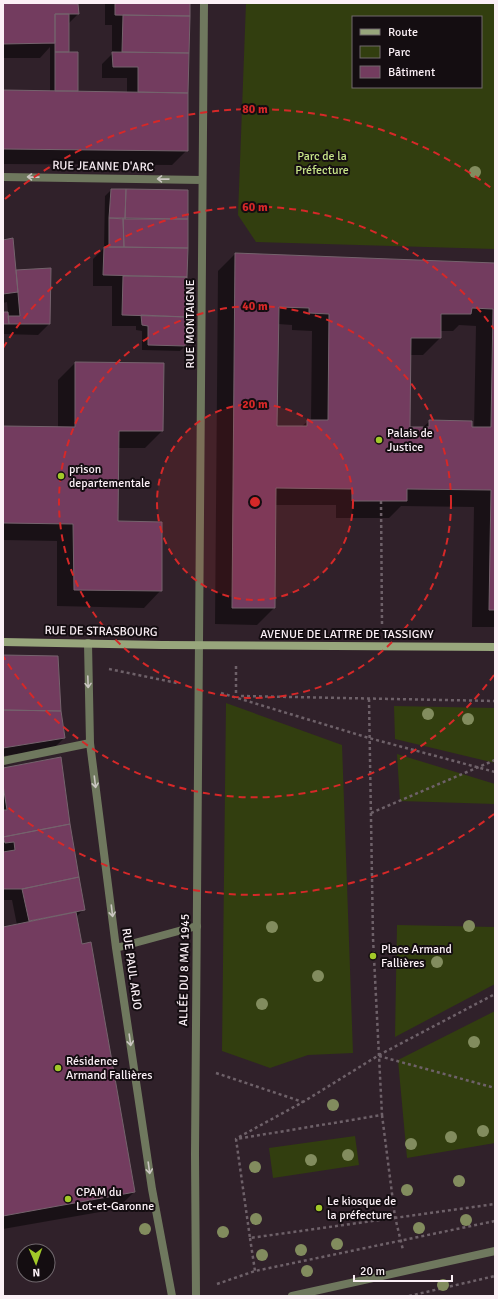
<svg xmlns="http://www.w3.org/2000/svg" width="498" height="1299" viewBox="0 0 498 1299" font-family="Signika,sans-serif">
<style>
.green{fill:#323e0f;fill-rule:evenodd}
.shadow{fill:#0007;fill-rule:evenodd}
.building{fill:#733c5f;stroke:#75636d;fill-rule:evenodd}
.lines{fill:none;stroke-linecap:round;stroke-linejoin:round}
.path{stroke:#6e6169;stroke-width:2.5;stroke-dasharray:3 3;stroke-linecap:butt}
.lane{stroke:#6f785e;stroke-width:8}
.street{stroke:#6f785e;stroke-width:8}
.secondary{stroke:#98a67c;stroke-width:8}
.tree{fill:#828c5e}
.oneway{stroke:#cac6c1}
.ring{fill:none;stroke:#d62828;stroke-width:2;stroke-dasharray:7 5}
.poi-dot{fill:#a2c929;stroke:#140d11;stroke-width:1.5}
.labels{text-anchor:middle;stroke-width:4;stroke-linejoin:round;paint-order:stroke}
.park-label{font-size:12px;fill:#c6e388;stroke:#140d11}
.street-label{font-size:12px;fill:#fbf0f6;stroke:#140d11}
.poi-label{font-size:12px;fill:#fbf0f6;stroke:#140d11;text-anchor:start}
.centre{fill:#d62828;stroke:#140d11;stroke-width:2}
.ring-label{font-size:12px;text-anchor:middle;font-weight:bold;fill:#d62828;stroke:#140d11;stroke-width:4;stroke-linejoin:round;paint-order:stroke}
</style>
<rect width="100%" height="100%" fill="#30212a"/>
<path class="green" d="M246,3H495V249L256,242L238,215ZM353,17H481V87H353Z
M226,703L342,745L353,1053L308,1055L270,1068L222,1051Z
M394,706L495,708V763L395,739Z
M397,754L495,784V804L400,801Z
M397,925L495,927V984L395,1037Z
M495,1011V1143L407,1158L398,1060Z
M355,1136L359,1165L273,1178L269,1148Z"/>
<path class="shadow" d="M3,3H62V5L78,14L68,24V53L77,91L76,92L127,93V78H102V64L112,54V25H105V3H189L187,150L172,165L3,164V91L50,92V47L40,58H3Z
M111,190L187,191L185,346L180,351L142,350V331L136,330V326H112V286H93V259L104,248L105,196Z
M3,241L15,271L50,269L49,324L38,335L3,334V313H8L7,302L3,303Z
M235,254L495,264V627H472L474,507L401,506L389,518H336V505H275L274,608L257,625L215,624L218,271ZM278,324L292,325V330L312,331L311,421H308L301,427H276ZM459,325L476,326L474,428L430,421L422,428H409L410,355H423L440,338V331H453Z
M75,363L163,364L162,431L145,448H118L117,522L161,590L144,608L57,606V541L3,540V427L58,428V380Z
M3,656L60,711L64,738L53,749L3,756Z
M3,769L69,825L84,909L76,917L134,1192L117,1209L3,1229V928L17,925L12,900H3Z"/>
<path class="building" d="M3,3L78,4L79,14H55V43L3,44Z
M115,3H190V16L115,15Z
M55,14H69V52H55Z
M123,15L190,16L189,53L122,52Z
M55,52H78V91H55Z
M112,52L189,53L188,93L138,92V67H113Z
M3,90L188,93V151L3,149Z
M111,189H126L125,219L109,218Z
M126,189L188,190V219H125Z
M109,218H123L124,247H109Z
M123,218L188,219V248L124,247Z
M13,238L18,292L3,294V240Z
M104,247L188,248L187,277L103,275Z
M235,253L495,263V610H489L491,490L407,489V501H352V489L276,488L275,608H232ZM279,307L309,308V313L329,314L328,420H307V426H277ZM472,308L493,309L491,427H472V421L429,420V427H410L411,338H441V314H471Z
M51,268L50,324H9L8,316H20L16,270Z
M123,276L187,277V317L122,315Z
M3,312H8L9,324H3Z
M141,315L187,317L186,346L148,345V326L142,325Z
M75,362L164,363L163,431H119L118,521L162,522V591L74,590L73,524L3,523V426L75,427Z
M3,655L58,656L61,711L3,710Z
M3,710L61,711L65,738L3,748Z
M61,757L70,824L3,837V810H7L3,785V768Z
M70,824L79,877L22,889H3V852L15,850L14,842L5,843L3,837Z
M79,877L85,910L29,921L22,889Z
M76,912L82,944L91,942L135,1192L3,1216V927Z"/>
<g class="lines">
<path class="path" d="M381,501L382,624
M236,666V696
M109,669L177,683
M221,693L369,738L495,772
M241,696L495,701
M369,699L373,938L382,1115L236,1139L250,1238L495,1204
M371,813L495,760
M379,1056L495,1088
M216,1073L303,1102
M382,1115L395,1217L403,1250
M239,1137L303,1102L379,1055L495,994
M250,1238L255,1271
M217,1284L255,1271L495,1221
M409,1296L495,1276"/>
<path class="lane" d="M88,643L90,743L116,948L152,1189L172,1296
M3,761L90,743
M116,948L197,926"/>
<path class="street" d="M3,177L202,180
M196,1296L195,1154L204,3
M292,1296L495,1251"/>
<path class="secondary" d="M3,642L162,645L495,647"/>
</g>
<g class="tree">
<circle cx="475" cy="172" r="6"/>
<circle cx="428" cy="714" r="6"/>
<circle cx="468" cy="719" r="6"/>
<circle cx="469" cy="926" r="6"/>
<circle cx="272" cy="927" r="6"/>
<circle cx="437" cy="962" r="6"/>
<circle cx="318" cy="976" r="6"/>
<circle cx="262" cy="1004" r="6"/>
<circle cx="474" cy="1042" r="6"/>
<circle cx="333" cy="1105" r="6"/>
<circle cx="483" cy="1131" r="6"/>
<circle cx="451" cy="1137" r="6"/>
<circle cx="411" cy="1144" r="6"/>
<circle cx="348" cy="1155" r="6"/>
<circle cx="311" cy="1160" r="6"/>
<circle cx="255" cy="1167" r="6"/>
<circle cx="459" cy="1181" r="6"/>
<circle cx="407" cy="1190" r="6"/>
<circle cx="256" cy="1219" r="6"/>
<circle cx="466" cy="1220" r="6"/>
<circle cx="419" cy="1228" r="6"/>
<circle cx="145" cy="1229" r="6"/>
<circle cx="223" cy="1232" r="6"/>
<circle cx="337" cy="1244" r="6"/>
<circle cx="301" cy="1250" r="6"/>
<circle cx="262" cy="1255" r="6"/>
<circle cx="307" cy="1271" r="6"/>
<circle cx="443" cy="1285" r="6"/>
</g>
<defs><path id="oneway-shaft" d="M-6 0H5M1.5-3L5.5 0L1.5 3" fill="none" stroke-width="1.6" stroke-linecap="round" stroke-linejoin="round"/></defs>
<g class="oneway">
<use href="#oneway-shaft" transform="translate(33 177) rotate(-179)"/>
<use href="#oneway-shaft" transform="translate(163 179) rotate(-179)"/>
<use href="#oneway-shaft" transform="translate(88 682) rotate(88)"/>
<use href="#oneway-shaft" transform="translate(95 782) rotate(83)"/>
<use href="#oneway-shaft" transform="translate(112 911) rotate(83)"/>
<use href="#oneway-shaft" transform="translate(130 1040) rotate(82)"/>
<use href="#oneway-shaft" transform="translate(149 1168) rotate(82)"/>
</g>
<circle cx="255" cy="502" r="98" fill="#d62828" fill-opacity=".12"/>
<g class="ring">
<circle cx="255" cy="502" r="98"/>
<circle cx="255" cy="502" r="196"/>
<path d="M494 675A295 295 0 0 1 3 656M3 348A295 295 0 0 1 494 329"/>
<path d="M494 814A393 393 0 0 1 5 805M5 199A393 393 0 0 1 494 190"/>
</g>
<g class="poi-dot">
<circle cx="379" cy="440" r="4"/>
<circle cx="61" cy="476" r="4"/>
<circle cx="373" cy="956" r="4"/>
<circle cx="58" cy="1068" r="4"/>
<circle cx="68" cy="1199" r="4"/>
<circle cx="319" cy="1208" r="4"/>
</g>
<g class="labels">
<g class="park-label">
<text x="322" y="160">Parc de la<tspan x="322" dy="14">Préfecture</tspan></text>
</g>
<g class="street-label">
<text transform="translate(103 166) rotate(1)" y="4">RUE JEANNE D'ARC</text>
<text transform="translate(190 324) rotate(-90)" y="4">RUE MONTAIGNE</text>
<text transform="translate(101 631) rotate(1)" y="4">RUE DE STRASBOURG</text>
<text x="347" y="638">AVENUE DE LATTRE DE TASSIGNY</text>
<text transform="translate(132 969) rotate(82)" y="4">RUE PAUL ARJO</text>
<text transform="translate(184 970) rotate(-89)" y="4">ALLÉE DU 8 MAI 1945</text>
</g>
<g class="poi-label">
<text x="387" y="437">Palais de<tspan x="387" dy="14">Justice</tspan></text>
<text x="69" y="473">prison<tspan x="69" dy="14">departementale</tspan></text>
<text x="381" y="953">Place Armand<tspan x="381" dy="14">Fallières</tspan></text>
<text x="66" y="1065">Résidence<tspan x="66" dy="14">Armand Fallières</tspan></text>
<text x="76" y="1196">CPAM du<tspan x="76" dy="14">Lot-et-Garonne</tspan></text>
<text x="327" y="1205">Le kiosque de<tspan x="327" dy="14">la préfecture</tspan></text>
</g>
</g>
<circle cx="255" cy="502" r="6" class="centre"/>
<g class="ring-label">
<text x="255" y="113">80 m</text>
<text x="255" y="211">60 m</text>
<text x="255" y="310">40 m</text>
<text x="255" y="408">20 m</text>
</g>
<rect width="498" height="1299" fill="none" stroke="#fbf0f6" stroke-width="8"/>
<rect x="352" y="16" width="130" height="72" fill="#140d11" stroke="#70686d"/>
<rect x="360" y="29" width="20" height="6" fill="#98a67c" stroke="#70686d"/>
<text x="388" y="36" font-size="12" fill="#fbf0f6">Route</text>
<rect x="360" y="46" width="20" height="12" fill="#323e0f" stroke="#70686d"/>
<text x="388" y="56" font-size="12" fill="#fbf0f6">Parc</text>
<rect x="360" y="66" width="20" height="12" fill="#733c5f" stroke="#70686d"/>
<text x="388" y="76" font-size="12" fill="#fbf0f6">Bâtiment</text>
<g transform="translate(36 1263) rotate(178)"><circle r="19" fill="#140d11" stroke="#70686d"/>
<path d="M0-3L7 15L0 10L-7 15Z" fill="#a2c929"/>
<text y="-6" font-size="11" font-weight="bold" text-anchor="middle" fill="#fbf0f6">N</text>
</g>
<path d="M354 1275v6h98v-6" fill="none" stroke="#fbf0f6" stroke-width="2"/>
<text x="360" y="1275" font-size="12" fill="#fbf0f6" stroke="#140d11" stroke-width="3" paint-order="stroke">20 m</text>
</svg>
